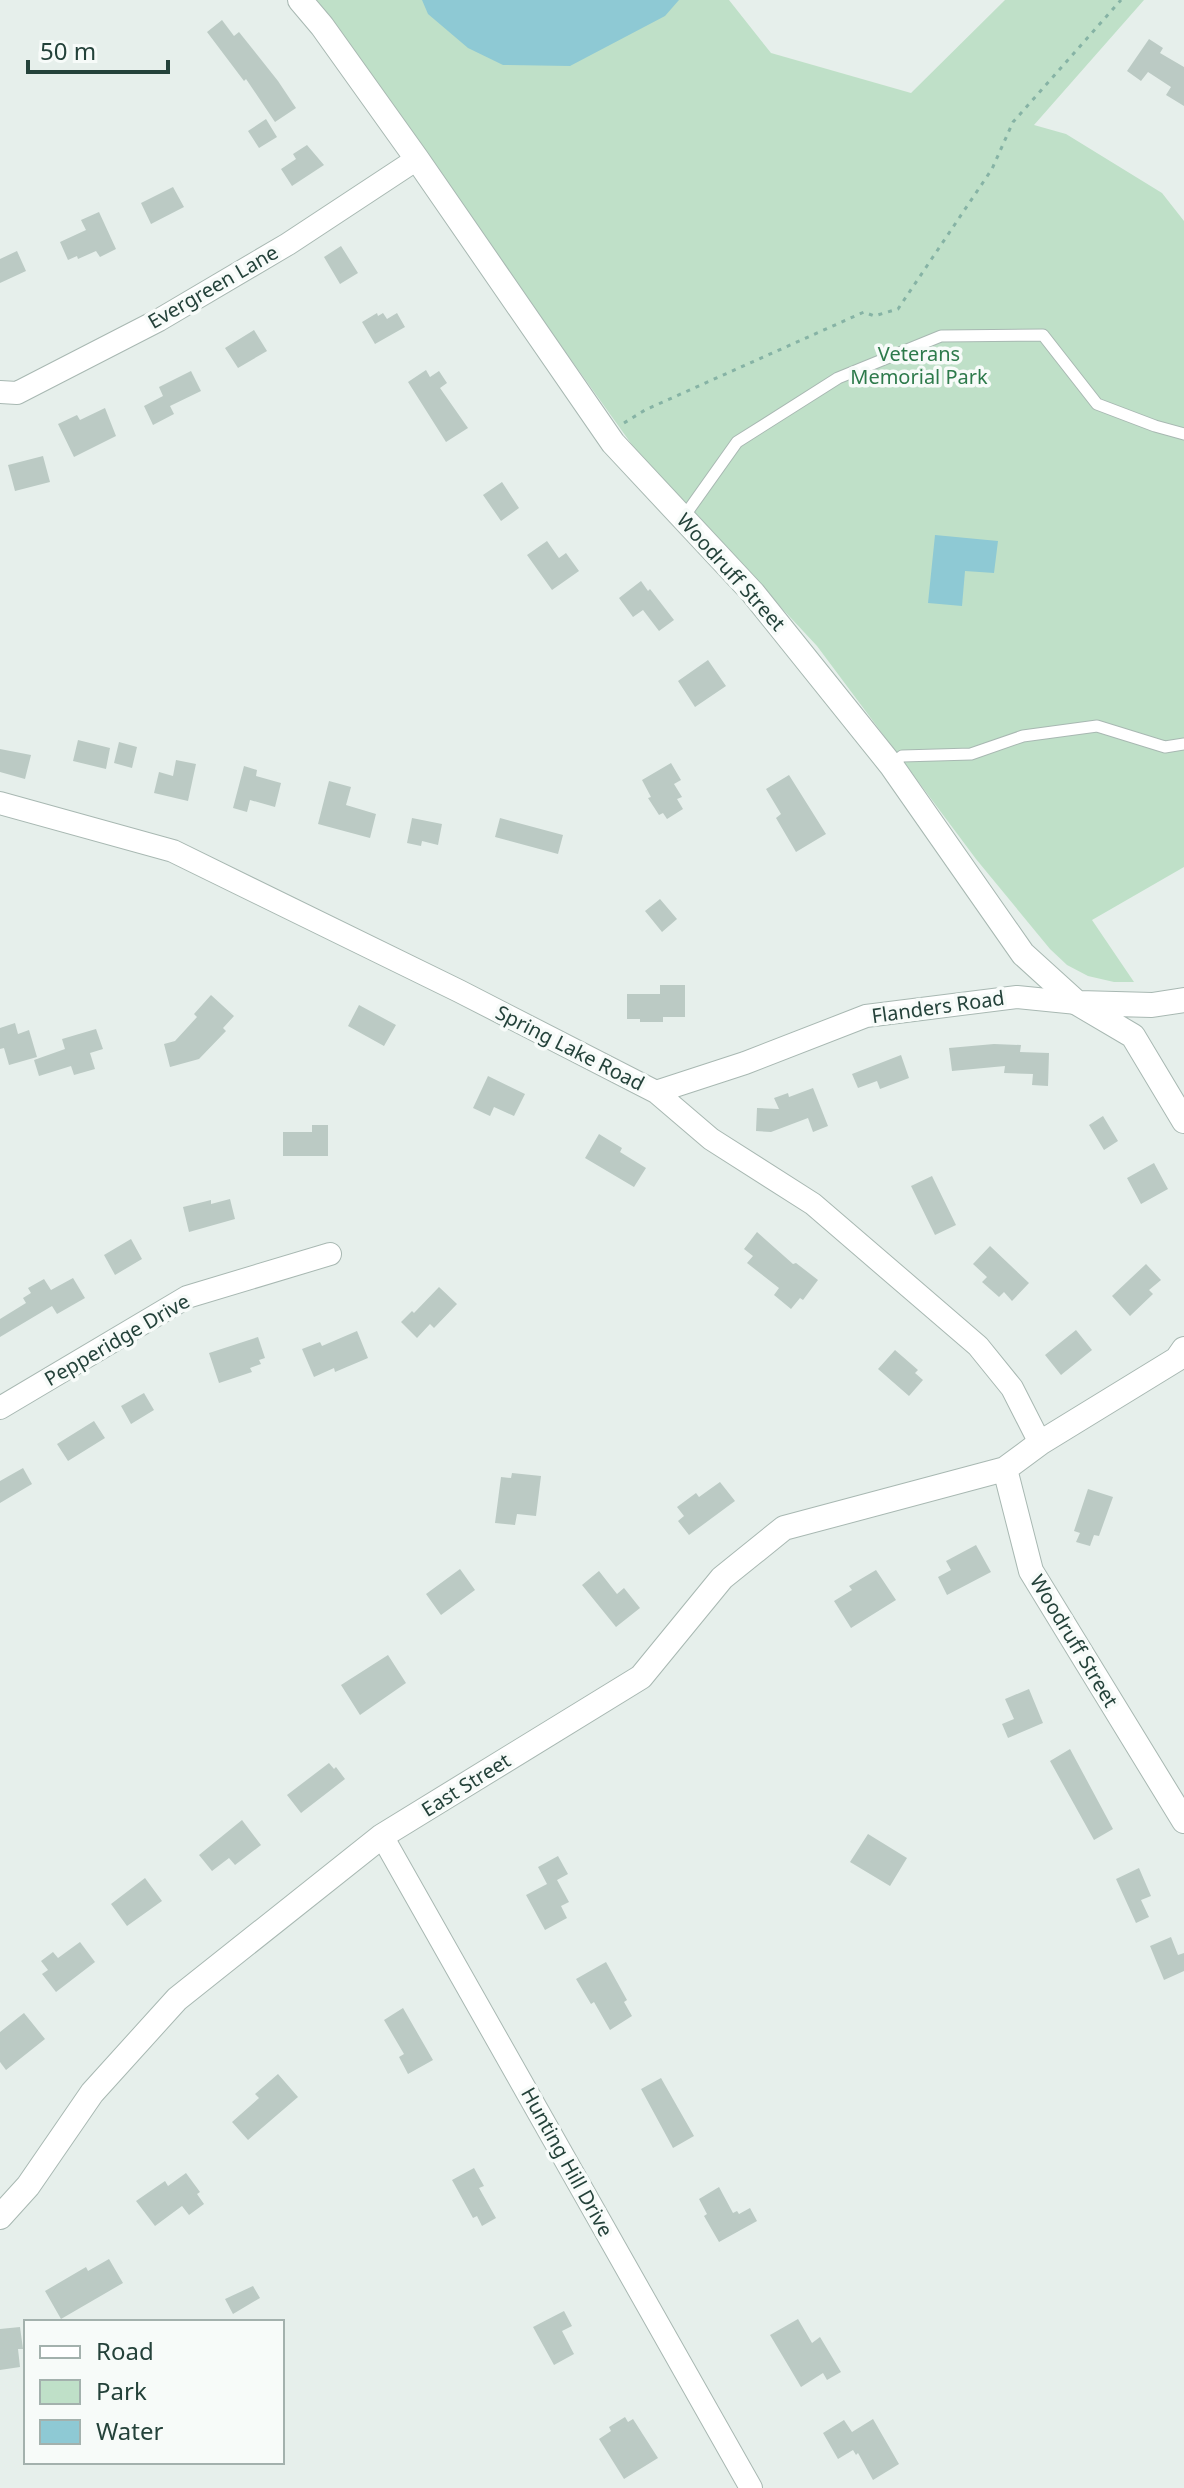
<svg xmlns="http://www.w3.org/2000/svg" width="1184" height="2488" viewBox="0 0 1184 2488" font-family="'Noto Sans',sans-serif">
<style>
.green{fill:#bfe0c8}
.water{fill:#8ec9d4}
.building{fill:#bbcac4}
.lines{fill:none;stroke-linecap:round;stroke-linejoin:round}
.service-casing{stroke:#a8b8b2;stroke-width:13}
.minor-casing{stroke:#a8b8b2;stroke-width:24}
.tertiary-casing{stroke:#a8b8b2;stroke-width:26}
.path{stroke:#86b3a5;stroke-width:3;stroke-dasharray:4 6;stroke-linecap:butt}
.service{stroke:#fff;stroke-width:11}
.minor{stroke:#fff;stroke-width:22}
.tertiary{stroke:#fff;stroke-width:24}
.labels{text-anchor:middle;stroke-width:7;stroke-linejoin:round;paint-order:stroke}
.street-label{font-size:20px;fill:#24423a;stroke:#f7fbf9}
.park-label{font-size:20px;fill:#2d7a4b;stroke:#f7fbf9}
</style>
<rect width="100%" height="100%" fill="#e6efeb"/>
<path class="green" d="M310,0H729L771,53L911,93L1005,0H1144L1034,125L1066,134L1162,193L1184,221V867L1092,920L1134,982H1114L1088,976L1067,965L1050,949L976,859L817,646L640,456L375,86Z"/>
<path class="water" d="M422,0H679L665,16L570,66L503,65L468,48L428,14Z
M935,535L998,541L994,573L965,571L962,606L928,603Z"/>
<path class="building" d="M222,20L234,36L239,32L278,81L296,108L275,122L246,79L244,81L207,32Z
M1149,39L1163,48L1160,53L1184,67V106L1166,95L1171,87L1148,72L1141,81L1127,71Z
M266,119L277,137L259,148L248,131Z
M307,145L324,165L292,186L281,169L296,159L293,154Z
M173,187L184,207L151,224L141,203Z
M99,212L116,249L100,257L96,251L78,259L77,256L68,260L60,242L86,230L81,220Z
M341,246L358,273L340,284L324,257Z
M17,251L26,271L0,283V259Z
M377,313L378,316L383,313L387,319L397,313L405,327L375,344L362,322Z
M254,330L267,351L238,368L225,348Z
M426,370L430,377L439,371L447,383L440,388L468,428L446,442L408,382Z
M191,371L201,391L170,406L174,414L153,425L144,406L163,396L159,387Z
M105,408L116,436L74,457L58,424L77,415L80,420Z
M43,456L50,482L15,491L8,465Z
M502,482L519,508L501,521L483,495Z
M547,541L559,558L566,553L579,571L552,590L527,555Z
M641,581L648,591L650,589L674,620L659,631L643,610L633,617L619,598Z
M708,660L726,686L695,707L678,681Z
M78,740L110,748L106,769L73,761Z
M119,742L137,747L132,768L114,763Z
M0,749L31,755L25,779L0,772Z
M176,760L196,764L188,801L154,793L159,772L173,776Z
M671,763L681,780L674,784L682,797L677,799L683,809L667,819L663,813L659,815L648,798L651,797L642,780Z
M244,766L257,770L256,776L281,783L275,807L250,800L247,812L233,808Z
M789,775L826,834L796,852L776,818L781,814L766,789Z
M329,781L351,787L346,805L376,814L370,838L318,824Z
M412,818L442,824L438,845L422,841L421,846L407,843Z
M500,818L563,835L558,854L495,837Z
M660,899L677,919L662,932L645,911Z
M660,985H685V1017H663V1022H640V1019H627V994H660Z
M211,995L234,1016L223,1028L226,1031L199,1059L170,1067L164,1044L175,1041L197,1017L194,1014Z
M359,1005L396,1025L384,1046L348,1026Z
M15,1023L18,1034L29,1030L37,1057L9,1065L4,1048L0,1049V1028Z
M96,1029L103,1049L90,1053L95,1069L74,1075L71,1066L39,1076L34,1060L65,1049L62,1039Z
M994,1044L1021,1045L1020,1052L1049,1053L1048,1086L1032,1085L1033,1074L1004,1073L1005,1066L952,1071L949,1048Z
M901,1055L909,1078L880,1089L877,1081L858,1088L852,1074Z
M488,1076L525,1094L514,1116L494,1107L490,1116L473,1108Z
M813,1088L828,1126L813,1132L808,1118L771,1132L756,1131L757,1108L779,1109L774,1098L788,1093L789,1097Z
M1103,1116L1118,1141L1104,1150L1089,1125Z
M312,1125H328V1156H283V1132H312Z
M599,1134L622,1148L620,1152L646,1168L634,1187L585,1158Z
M1154,1163L1168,1189L1141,1204L1127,1178Z
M932,1176L956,1225L935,1235L911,1186Z
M230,1199L235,1219L189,1232L183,1207L211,1200V1204Z
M757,1232L793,1264L796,1263L818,1280L803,1300L800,1298L791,1309L774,1295L779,1288L747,1263L753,1256L744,1249Z
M131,1239L142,1259L115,1275L104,1255Z
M990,1246L1029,1283L1012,1301L1004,1292L999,1297L982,1282L987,1277L973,1264Z
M1146,1264L1161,1280L1149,1290L1153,1294L1130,1316L1112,1296Z
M73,1278L85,1298L57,1314L52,1306L0,1337V1319L26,1303L23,1298L31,1293L28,1288L44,1279L51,1290Z
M439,1287L457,1304L434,1328L430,1324L417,1338L401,1322L412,1311L414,1313Z
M1076,1330L1092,1350L1061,1375L1045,1355Z
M357,1331L368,1358L335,1372L334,1368L314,1377L302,1349L320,1342L322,1346Z
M258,1337L265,1358L259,1360L261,1364L250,1368L252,1372L219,1383L209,1353Z
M895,1350L918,1370L915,1373L923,1380L909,1396L878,1369Z
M144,1393L154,1410L131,1424L121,1406Z
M94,1421L105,1438L68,1461L57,1444Z
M23,1468L32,1484L0,1503V1481Z
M512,1473L541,1476L536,1516L517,1514L515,1525L495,1523L501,1477L511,1478Z
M720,1482L735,1501L689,1535L678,1521L684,1516L677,1507L696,1493L699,1497Z
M1088,1489L1113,1497L1099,1536L1094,1535L1090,1546L1076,1542L1080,1533L1074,1531Z
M976,1545L991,1572L947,1595L938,1577L951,1570L946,1561Z
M460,1569L475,1590L441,1615L426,1594Z
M876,1570L896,1600L851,1628L834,1601L852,1590L849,1586Z
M599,1571L617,1594L624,1588L640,1608L616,1627L582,1585Z
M388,1655L406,1683L360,1715L341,1685Z
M1029,1689L1043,1723L1008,1738L1002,1724L1014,1719L1005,1699Z
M1070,1749L1113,1829L1094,1840L1050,1761Z
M329,1763L334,1769L336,1767L345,1779L301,1813L287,1795Z
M242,1820L261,1845L235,1865L229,1858L212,1871L199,1855Z
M868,1834L907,1858L890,1886L850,1862Z
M558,1856L568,1874L557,1880L569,1902L561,1906L567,1918L545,1930L526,1895L547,1884L538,1867Z
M1139,1868L1151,1896L1141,1900L1149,1917L1136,1923L1116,1879Z
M145,1878L162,1901L127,1926L111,1904Z
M1171,1937L1178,1955L1184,1953V1971L1164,1980L1150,1946Z
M80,1942L95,1962L56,1992L42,1974L48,1970L41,1961L53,1952L58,1958Z
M606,1962L627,2000L624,2002L632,2016L610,2030L594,2002L591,2004L576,1979Z
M403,2008L433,2060L408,2074L399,2057L404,2054L384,2020Z
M24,2013L45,2039L6,2070L0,2062V2032Z
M278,2074L298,2097L248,2140L232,2122L259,2098L255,2094Z
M661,2078L694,2136L673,2148L641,2089Z
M474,2168L484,2186L479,2188L496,2218L482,2226L477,2216L473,2218L452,2180Z
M186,2173L200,2192L197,2194L204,2204L189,2215L182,2206L155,2226L136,2201L165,2181L168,2186Z
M719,2187L733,2213L737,2211L739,2214L750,2208L757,2221L719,2242L704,2216L707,2214L699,2199Z
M109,2259L123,2283L61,2319L45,2291L86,2267L88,2271Z
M253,2286L260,2298L233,2314L225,2299Z
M564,2311L572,2326L562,2331L574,2354L554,2365L533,2327Z
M798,2319L812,2343L820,2337L841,2372L827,2380L823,2373L801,2387L770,2335Z
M20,2327L23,2349H18L20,2367L0,2370V2329Z
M625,2417L628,2422L633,2419L658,2458L624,2479L599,2439L611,2431L609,2427Z
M873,2419L899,2464L873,2480L858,2453L856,2455L853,2450L838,2459L823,2433L844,2420L852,2432Z"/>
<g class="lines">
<defs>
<path id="service" d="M683,518L737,442L838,378L941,336L1043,335L1097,404L1155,426L1184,434
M891,765L902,756L971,754L1023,736L1097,726L1165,747L1184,744"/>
<path id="minor" d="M0,392L17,393L159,320L288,244L417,159
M0,803L173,851L459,991L656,1092L711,1139L813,1204L978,1346L1012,1388L1040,1443
M656,1092L745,1063L866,1016L1017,997L1077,1003
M0,1408L187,1297L330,1254
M382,1836L751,2488"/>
<path id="tertiary" d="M300,0L322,26L417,159L613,443L753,593L891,765L1023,954L1077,1003L1133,1036L1184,1121
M1079,1003L1152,1005L1184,1000
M1005,1469L1031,1571L1184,1821
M0,2217L28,2186L92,2093L177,1999L382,1836L641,1677L722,1578L784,1528L1005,1469L1040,1443L1177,1359L1184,1349"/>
</defs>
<use href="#service" class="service-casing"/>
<use href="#minor" class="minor-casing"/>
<use href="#tertiary" class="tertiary-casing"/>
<path class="path" d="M624,423L645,410L864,312L874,316L898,309L992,169L1013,122L1121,0"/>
<use href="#service" class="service"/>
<use href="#minor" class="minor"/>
<use href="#tertiary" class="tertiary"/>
</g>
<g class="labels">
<g class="street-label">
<text transform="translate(213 287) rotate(-30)" y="7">Evergreen Lane</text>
<text transform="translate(731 572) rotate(48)" y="7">Woodruff Street</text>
<text transform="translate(938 1007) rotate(-8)" y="7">Flanders Road</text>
<text transform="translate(570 1048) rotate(27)" y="7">Spring Lake Road</text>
<text transform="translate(117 1340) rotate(-30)" y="7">Pepperidge Drive</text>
<text transform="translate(1074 1641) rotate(59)" y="7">Woodruff Street</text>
<text transform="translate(466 1785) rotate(-32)" y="7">East Street</text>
<text transform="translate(567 2162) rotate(61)" y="7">Hunting Hill Drive</text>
</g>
<g class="park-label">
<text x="919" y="361">Veterans<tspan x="919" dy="23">Memorial Park</tspan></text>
</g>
</g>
<rect x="24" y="2320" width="260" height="144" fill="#f7fbf9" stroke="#a3b1ad" stroke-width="2"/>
<rect x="40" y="2346" width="40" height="12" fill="#ffffff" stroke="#a3b1ad" stroke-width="2"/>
<text x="96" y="2360" font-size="24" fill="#24423a">Road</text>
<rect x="40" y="2380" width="40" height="24" fill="#bfe0c8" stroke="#a3b1ad" stroke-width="2"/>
<text x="96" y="2400" font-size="24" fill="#24423a">Park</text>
<rect x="40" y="2420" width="40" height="24" fill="#8ec9d4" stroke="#a3b1ad" stroke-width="2"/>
<text x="96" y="2440" font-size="24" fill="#24423a">Water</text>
<path d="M28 60v12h140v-12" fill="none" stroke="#24423a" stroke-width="4"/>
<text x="40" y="60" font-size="24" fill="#24423a" stroke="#f7fbf9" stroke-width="6" paint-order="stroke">50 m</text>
</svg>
